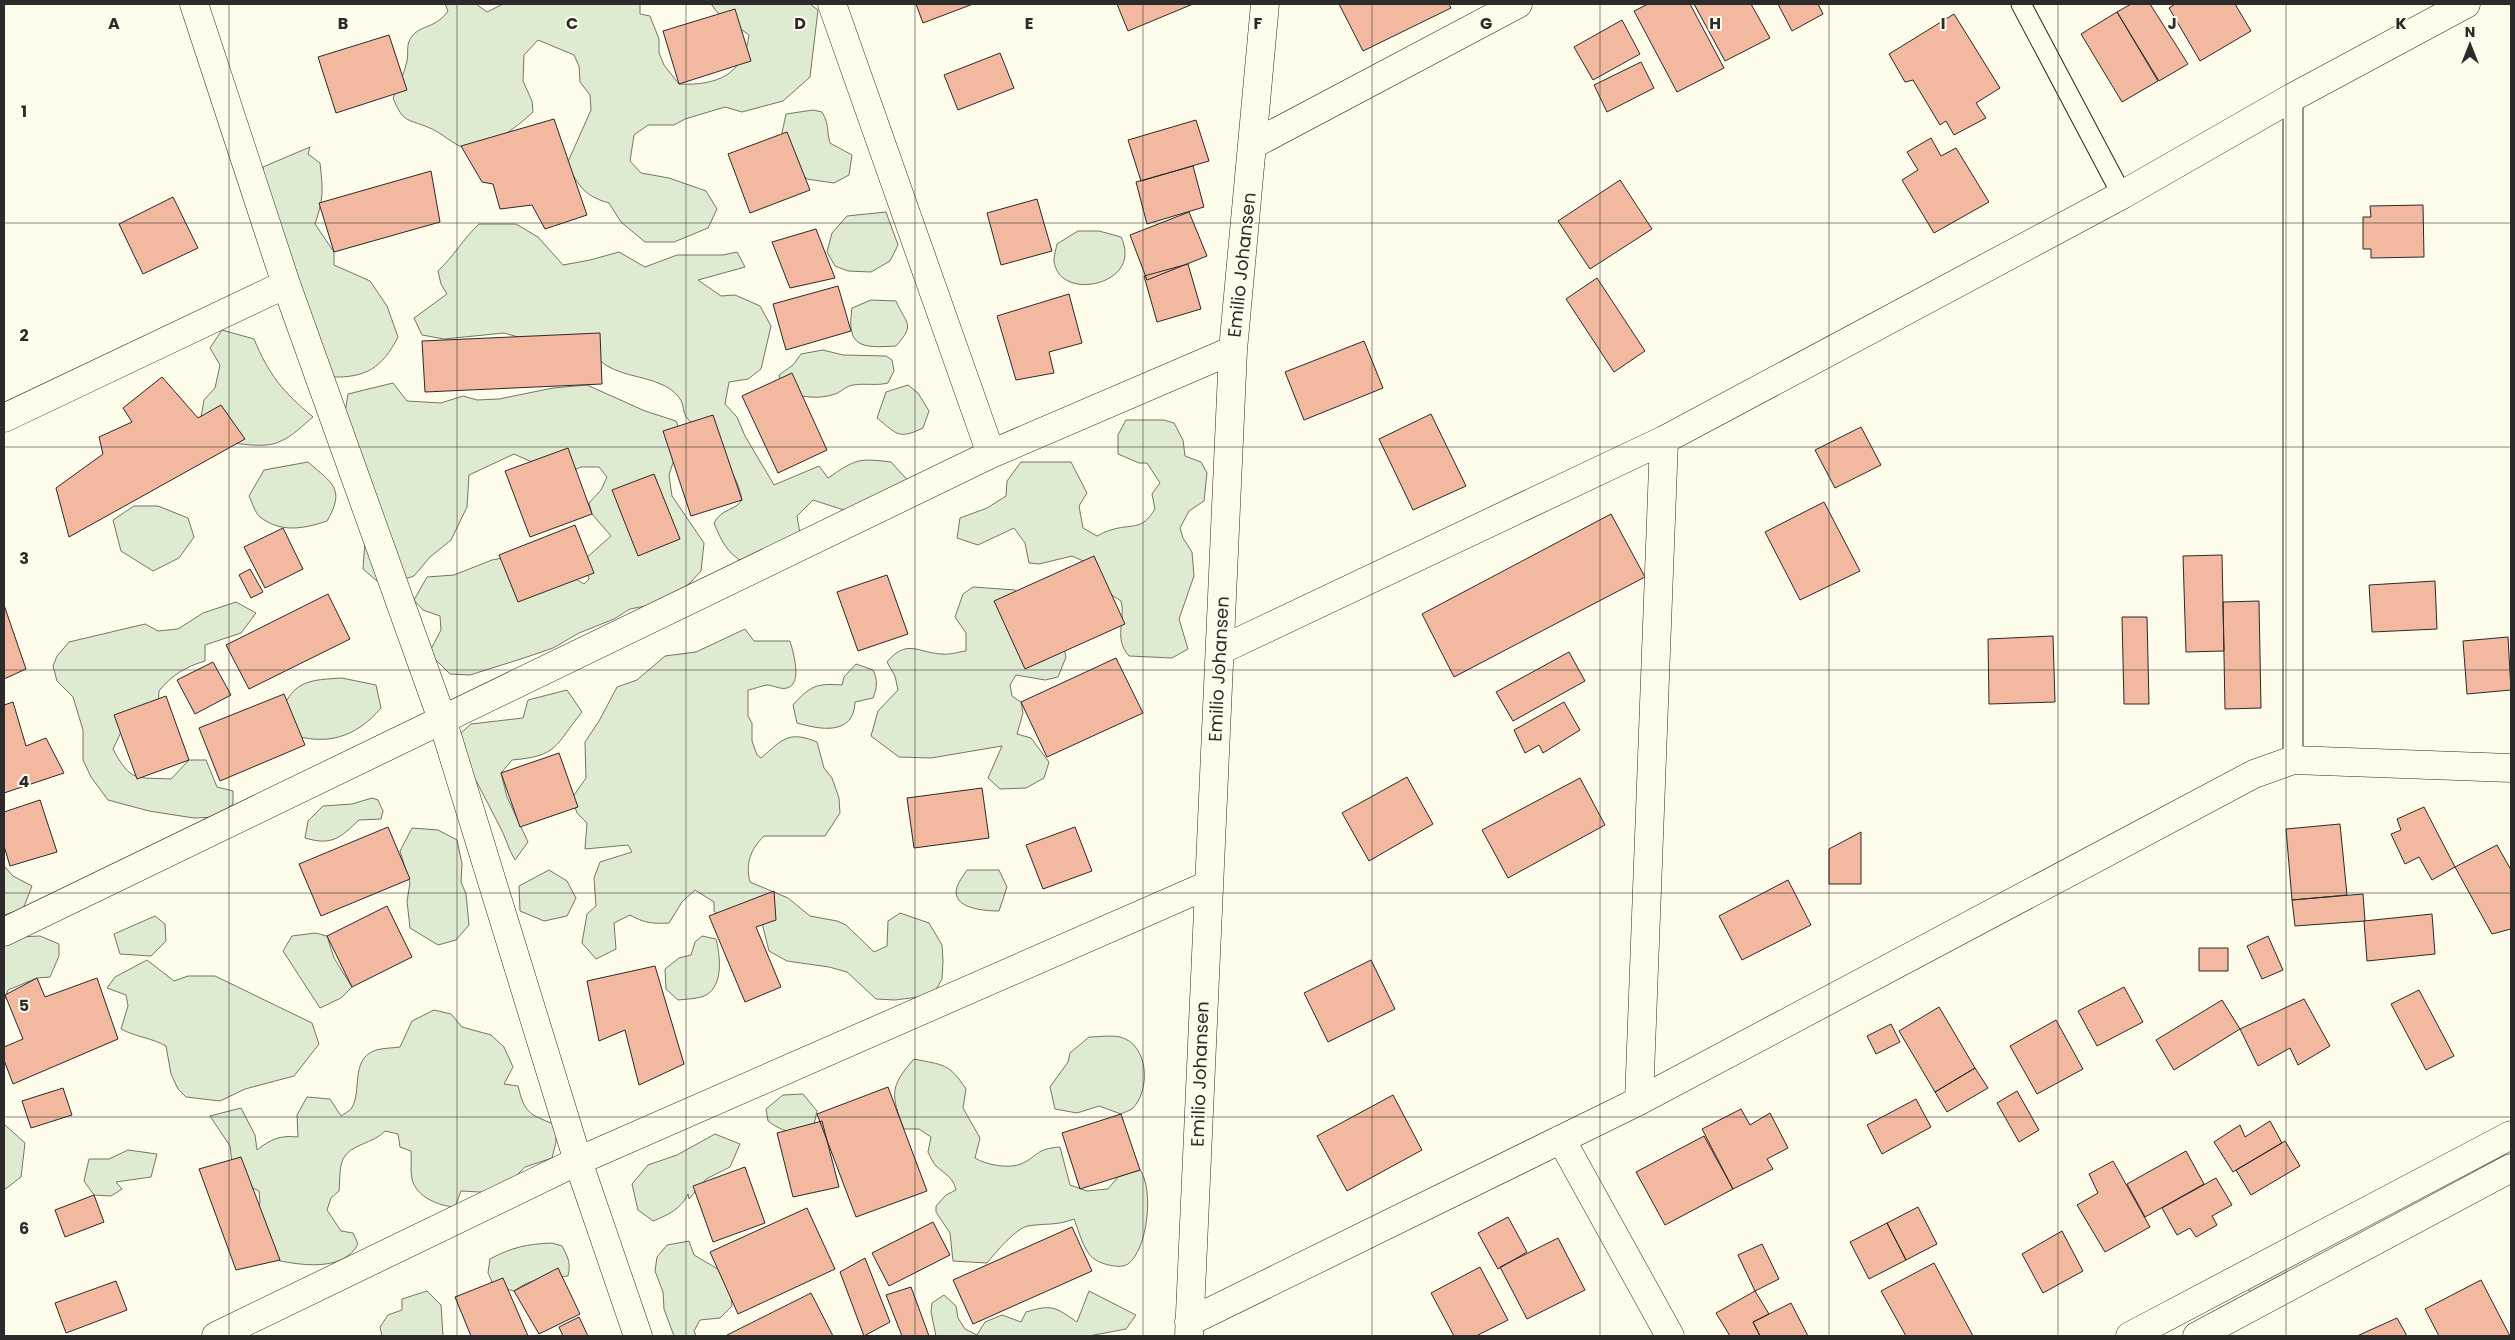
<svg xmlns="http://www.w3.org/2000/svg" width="2515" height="1340" viewBox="0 0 2515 1340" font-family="Poppins,sans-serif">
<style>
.green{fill:#deebd1;stroke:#74746e}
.building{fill:#f2b8a0;stroke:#2b2b2b}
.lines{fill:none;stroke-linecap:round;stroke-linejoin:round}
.service-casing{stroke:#2b2b2b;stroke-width:21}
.minor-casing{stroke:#2b2b2b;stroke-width:29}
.service{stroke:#fdfbea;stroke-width:19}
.minor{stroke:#fdfbea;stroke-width:28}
.grid{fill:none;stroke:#2b2b2b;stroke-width:1;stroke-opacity:0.55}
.labels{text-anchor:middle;stroke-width:4;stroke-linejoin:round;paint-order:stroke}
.street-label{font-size:18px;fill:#2b2b2b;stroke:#fdfbea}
.grid-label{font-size:16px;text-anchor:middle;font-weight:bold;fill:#2b2b2b;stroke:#fdfbea;stroke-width:4;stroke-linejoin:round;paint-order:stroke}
</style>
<rect width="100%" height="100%" fill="#fdfbea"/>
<path class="green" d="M445,4H476L487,12L503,4H640V14L650,16L659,39V53L664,65L679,84C716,86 744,75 749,35L717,12L711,4H810L818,10L810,77L783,101L742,112L725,107L685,119L674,125H648L634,135L630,161L641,173L669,178L706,191L717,209L708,228L674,242H645L621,222L609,203C584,196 579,186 567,164L591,110L590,95L580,82L579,66L574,55L538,40L524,55L523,81L532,101L533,112C518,126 485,153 462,147C455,145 441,133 432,129C408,118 404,125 393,98C399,86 404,74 407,61C409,51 405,44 413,35C422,25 436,28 448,11Z
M813,110L822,112C830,126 826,129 830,143L852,155L849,175L834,183L807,179L790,161L782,133L786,114Z
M310,147L308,154L320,163C323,191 324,197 315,224L334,252V265L370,281L387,306L398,337C382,368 366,378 331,377L291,261C289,240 278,243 273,228C266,209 264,187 263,167Z
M886,212L898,245L890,261L871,272L848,271L835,266L827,252L832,233L847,216Z
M479,224H516L538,237L563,265L590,260L619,252L645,267L677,255H723L737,252L745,267L698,280L721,296L735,295L760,306L771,326L761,369L748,379L729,382L725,404L737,417L745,436L774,485L819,466L828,478C856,459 858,458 891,462L913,486L850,512L813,500L797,516L801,540L756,571C732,556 725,551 714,523C722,508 735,511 742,500C736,465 708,444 687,418C683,413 684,408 682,403C680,396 670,388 663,385C642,375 617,376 599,360L504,333L444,339L422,335L414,318L447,294L441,284L438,271C454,256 463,239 479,224Z
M1078,231H1099L1121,237C1123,241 1125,247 1125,252C1127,288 1057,299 1054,260C1054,255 1056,249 1057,244Z
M871,300L896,301C906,324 916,324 896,346C862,348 846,348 852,308Z
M222,330L254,339C269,375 283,392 313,417C303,425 293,436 281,441C265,450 233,442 215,441L200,423L204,400L215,388L220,365L210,348Z
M823,350L843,355L886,356L892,360L894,371L888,383C876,386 865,383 853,385C846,386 841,392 835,394C818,400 798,397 781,390L779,375L793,365L801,354Z
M393,383L407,401L441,403L463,396L477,400L499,399L553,388L587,385L645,411L676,421L682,435L669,475L672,496L704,543L701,571L690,583L666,602L630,609L614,619L579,633L553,648L524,658L470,675L450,674L429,653L441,630L440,616L423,610L414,600L427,577L454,575L492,560L514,556L568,574L584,584L589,579L584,560L611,536L592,514L589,503L601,490L607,477L599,467H581L567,473L550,470L514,454L469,475L467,507L451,540L430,557L414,576L383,586L363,569L365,541L341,438L348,394Z
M908,385L918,393L929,411L923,428C898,440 897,434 877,418L886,392Z
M1126,420H1164L1174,423L1183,440L1185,456L1201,462L1207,473L1204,501L1189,511L1180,528L1183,538L1192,552L1194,576L1179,619L1188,649L1172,658L1129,656C1113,638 1126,621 1121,601L1104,590L1090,564L1072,556L1039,564L1029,563L1025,543L1014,528L978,545L957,538L960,518L987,508L1006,496L1007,481L1021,462H1071L1087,493L1079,506L1083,528L1097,536C1101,534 1106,531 1111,530C1132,523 1141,532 1155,509L1152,494L1160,483L1147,463H1139L1118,454V435Z
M308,462C332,483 346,489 327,521C303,529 281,533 260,517C255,513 252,502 249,496L264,470Z
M134,506H158L188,518L194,537L179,558L153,571L121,551L113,520Z
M973,587L1015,590L1019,598L1063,644L1066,657L1058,677L1045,680L1016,675L1010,685L1012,696L1021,702L1023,713L1017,734L1031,738L1049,762L1044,778L1026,788L1000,789L988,778L1002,746L931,758L899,757L871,736L878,711L898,690L895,676L887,662C907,638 918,653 942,654C949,655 958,652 966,651V633L955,617L963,594Z
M236,602L256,613L241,633L205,645V661C185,667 172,675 159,691L158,707L121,732L113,749C131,783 136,777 171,779L189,760H206L217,787L233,791V804L217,817L194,818L149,811L108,800L91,777L83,760V730L73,697L57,681L53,666L57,656L69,642L145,624L158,631L178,629L203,613Z
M745,629L754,641H790C793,651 803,684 787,688C781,690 773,685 767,685C761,686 754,689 748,690V716L752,723V741L757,755L761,758C782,740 788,730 817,742L824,768L832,778L839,798L840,813L825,836H764C751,849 745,863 750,882L788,898L810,916L837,921L846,925L874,952L887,946L888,921L900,913L929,923L942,945L943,961L942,979L934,993L927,996L895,1000L876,999L847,972L829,967L787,961L769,951L758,907L721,917L714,911V902L695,890L682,902L669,923C653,924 644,923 630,915L614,923L616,949L596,959L582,943L587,914L596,906L594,878L600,862L632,852L628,845L585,849L587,823L577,813L572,798L586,778L585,742L599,721L617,687L637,680L665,656L696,652Z
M856,664L873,670C878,680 877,688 873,698L855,702C854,737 818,729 797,723L793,705C810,686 816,683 842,685L844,677Z
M342,678L376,685L381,708C355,738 327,746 289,734L281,712C294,680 310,680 342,678Z
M567,690L582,712C555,745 559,756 512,760L501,773L507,797L528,842L515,860C508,849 506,837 499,825C484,796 470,768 453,740L471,724L523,718L528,700Z
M372,798L378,800L383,811L381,819L359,820C340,838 332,846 305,838L308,821L323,806L352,804Z
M412,828L438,830L457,840L462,864L461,882L466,894L469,925L456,940L438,945L410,928L407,901L410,883L400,851Z
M4,866L13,876L32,886L23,909L4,915Z
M549,870L567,881L576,898L567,916L544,921L520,911L519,886Z
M967,870H999L1007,887L999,911C986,911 950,909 957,887C959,881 964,875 967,870Z
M155,916L165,924L166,941L151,956L120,954L114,934Z
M315,933L327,936L334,958L352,987L341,998L320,1008L283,951L292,936Z
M40,936L59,944V956L50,977L37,978L8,990L4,1001V943L18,937Z
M702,936L716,939C720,955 724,985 706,995C699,999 686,999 678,1000L666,989L665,969L679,958L691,955L695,942Z
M147,960L174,981L188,976H215L312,1023L319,1044L294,1076L245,1089L220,1101L186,1097L178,1089L171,1074L166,1046C152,1038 136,1037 121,1029L128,1006L126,995L107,988L115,977Z
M434,1010L451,1014L462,1027L491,1035L504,1047L513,1067L504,1084L518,1086C525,1114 529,1114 556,1125V1142L552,1158L525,1167L499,1193L461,1191L455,1207C439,1206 416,1197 412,1179C410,1170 412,1160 411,1151L400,1147L398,1134L385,1131C373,1144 350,1144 343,1159C339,1168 340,1181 339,1191L331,1198L327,1210L341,1231L353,1233L358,1244C343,1273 298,1265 271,1259L254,1224L260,1202L259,1191L234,1179L230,1146L210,1116L241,1108L255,1135L257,1150C271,1139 280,1135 298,1137L297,1115L307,1097L330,1099L341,1116C344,1114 349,1111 351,1109C363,1092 349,1059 376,1050C384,1048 393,1048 400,1047L412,1021Z
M1089,1037C1098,1037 1111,1035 1120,1037C1149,1044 1151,1091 1132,1109C1129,1111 1124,1112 1121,1114L1099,1106L1077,1113L1055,1109L1050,1087L1068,1062L1070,1053Z
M914,1059C943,1065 949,1063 966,1089L963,1108L980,1138L975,1158C986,1165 1009,1169 1021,1164C1040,1155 1035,1149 1060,1147L1070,1185L1087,1191L1108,1189L1118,1177L1140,1170C1154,1189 1148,1249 1128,1264C1122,1268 1112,1266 1105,1264C1098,1262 1091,1258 1087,1251C1081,1242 1078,1228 1074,1219C1056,1226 1045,1223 1028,1226C1016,1228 995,1253 987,1263L953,1261L950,1233L936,1212V1206L946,1195L956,1190C953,1177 945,1174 936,1166C933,1163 930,1156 928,1152L931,1137L919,1129H904C891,1095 889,1087 914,1059Z
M803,1094L817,1111L814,1125C794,1134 786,1134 768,1121L766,1109L783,1095Z
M4,1124L25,1143L21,1177L4,1190Z
M715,1134L740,1144L730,1167L706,1179L689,1199L688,1194C681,1209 668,1215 653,1221L638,1210L632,1184L648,1165L677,1155Z
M2511,1147V1159L2253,1292L2249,1291L2248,1288Z
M128,1150L157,1154L151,1177L116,1182L122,1189L111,1196L94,1195L84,1181L89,1159H109Z
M689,1241L694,1255C723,1273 729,1269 732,1306L720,1318L700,1320L694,1331L696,1336H674L664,1309L663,1292L655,1271L657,1257L667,1245Z
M552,1243L562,1246C568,1257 571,1263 568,1276C547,1278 531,1278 514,1291L494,1286L488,1273L490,1259C512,1247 528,1244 552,1243Z
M427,1291L441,1305L443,1336H382L380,1327L388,1315L402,1310V1299Z
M1089,1291L1136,1315L1126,1329L1089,1336H936L931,1312L932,1303L944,1295L956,1306L958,1318L965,1329L977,1335L985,1322L1002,1315L1021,1322L1026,1312C1052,1304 1055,1307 1077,1322Z"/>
<path class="building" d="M916,4H973L923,23Z
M1117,4H1193L1128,31Z
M1339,4H1449L1451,8L1363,51Z
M1648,4H1690L1724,68L1677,92L1634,11Z
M1694,4H1751L1770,38L1725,61Z
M1778,4H1818L1823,14L1792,31Z
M2131,4H2150L2188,64L2159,81L2117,12Z
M2175,4H2235L2251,31L2200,61L2169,8Z
M735,9L751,61L679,84L663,31Z
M2117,12L2158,81L2122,102L2081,34Z
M1954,14L2000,88L1976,103L1986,118L1954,135L1946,121L1940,125L1913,80L1905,82L1889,54Z
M1622,20L1640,54L1593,80L1574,47Z
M389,35L407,90L336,113L318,57Z
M1000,53L1014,88L958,110L944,75Z
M1641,62L1654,88L1607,112L1594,85Z
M554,119L587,215L545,229L532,205L500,209L493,184L482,182L461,146Z
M1196,120L1209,161L1141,181L1128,140Z
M787,132L810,190L750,213L728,154Z
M1931,138L1941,156L1956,148L1989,202L1934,233L1902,180L1918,170L1907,152Z
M1193,166L1204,207L1147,224L1136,182Z
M431,171L440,222L334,252L319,203Z
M1620,180L1652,229L1590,269L1558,221Z
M173,197L198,248L143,274L119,224Z
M1037,199L1052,251L1001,265L987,213Z
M2423,205L2424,257L2371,258V249H2363V217H2371L2370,206Z
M1189,212L1207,256L1147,280L1130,235Z
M816,229L835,278L790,288L772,242Z
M1188,264L1201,309L1157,322L1144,276Z
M1597,278L1645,351L1614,372L1566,299Z
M838,286L851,331L786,350L773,304Z
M1069,294L1082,343L1049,352L1054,373L1016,380L997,316Z
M600,333L602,384L425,392L422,341Z
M1364,341L1383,388L1304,420L1285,372Z
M792,373L827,450L778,473L742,396Z
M162,377L198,418L221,405L245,439L69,537L56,488L103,454L99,437L132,422L123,408Z
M1431,414L1466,486L1413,510L1379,439Z
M713,415L742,500L691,516L663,431Z
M1861,427L1881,465L1835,488L1815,450Z
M568,448L592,514L530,537L505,471Z
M654,474L680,539L638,556L612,490Z
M1824,502L1860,571L1800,600L1765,532Z
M1611,514L1645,577L1454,677L1422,614Z
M575,525L594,573L518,602L499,555Z
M283,528L303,569L265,588L244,547Z
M2222,555L2224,651L2186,652L2183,556Z
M1094,556L1125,624L1025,669L994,601Z
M250,569L263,592L251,598L239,575Z
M887,575L908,634L858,651L837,592Z
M2435,581L2437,629L2372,632L2369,585Z
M328,594L350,639L249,689L226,645Z
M2259,601L2261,708L2225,709L2223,602Z
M4,605L26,669L4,679Z
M2122,617H2147L2149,704H2124Z
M2053,636L2055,702L1989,704L1988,639Z
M2508,637L2511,690L2467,694L2463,641Z
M1569,652L1585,681L1513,721L1496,692Z
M1116,658L1143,713L1047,757L1021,702Z
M213,662L231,695L195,714L177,680Z
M284,694L305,745L220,781L199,728Z
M166,696L189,760L137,779L114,715Z
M13,702L26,746L46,738L64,773L4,793V705Z
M1564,702L1580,730L1543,753L1539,745L1525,753L1514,730Z
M559,753L578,807L520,827L501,773Z
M1407,777L1433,824L1369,861L1342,813Z
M1580,778L1605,825L1508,878L1482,830Z
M982,788L989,838L914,848L907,798Z
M40,800L57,852L10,866L4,846V812Z
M2424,807L2455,867L2432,880L2419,857L2405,864L2391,834L2401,830L2397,819Z
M2340,824L2347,895L2292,900L2286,829Z
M388,827L410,879L321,916L299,864Z
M1075,827L1092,871L1043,889L1026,845Z
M1861,832V884H1829V849Z
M2497,845L2511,870V929L2492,934L2455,867Z
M1788,880L1811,925L1742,960L1719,916Z
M774,891L776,920L756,927L781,987L745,1002L709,916Z
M2363,894L2365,921L2295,926L2292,900Z
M387,906L412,957L352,987L327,936Z
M2432,914L2435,954L2367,961L2364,921Z
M2268,936L2283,970L2262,979L2247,946Z
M2199,948H2228V971H2199Z
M1371,960L1395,1009L1328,1042L1304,993Z
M655,966L684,1064L639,1085L625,1030L599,1041L587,981Z
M37,978L45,997L97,978L118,1039L13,1084L4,1060V1047L23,1039L5,995Z
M2124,987L2143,1022L2097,1046L2078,1011Z
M2419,990L2454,1056L2426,1070L2391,1004Z
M2304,999L2330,1046L2298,1065L2290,1048L2258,1066L2240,1029Z
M2222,1000L2240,1029L2174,1070L2156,1040Z
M1939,1007L1975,1068L1935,1092L1899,1031Z
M2056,1020L2083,1069L2037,1094L2010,1046Z
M1891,1024L1900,1042L1876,1054L1867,1036Z
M1975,1068L1988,1088L1947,1112L1935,1092Z
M888,1087L927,1191L856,1217L817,1114Z
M63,1088L72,1115L31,1128L22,1101Z
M2017,1091L2039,1130L2019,1142L1997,1103Z
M1393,1095L1422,1150L1347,1191L1317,1136Z
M1916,1099L1931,1127L1882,1154L1867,1125Z
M1741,1109L1750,1125L1770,1113L1788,1148L1767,1159L1773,1169L1733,1189L1702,1129Z
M1121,1114L1140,1170L1080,1189L1062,1133Z
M822,1121L839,1187L793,1197L777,1133Z
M2270,1121L2282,1143L2233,1172L2214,1142L2240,1125L2245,1137Z
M1704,1136L1733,1189L1665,1225L1636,1172Z
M2285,1141L2300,1166L2251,1195L2236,1170Z
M2186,1151L2204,1184L2145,1217L2127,1184Z
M241,1157L280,1260L236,1270L199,1169Z
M2113,1161L2150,1227L2105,1252L2077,1205L2098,1193L2089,1174Z
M745,1167L765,1223L713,1242L693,1186Z
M2216,1178L2232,1205L2212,1216L2217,1225L2196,1237L2190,1228L2177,1235L2162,1208Z
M94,1195L104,1222L65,1237L55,1210Z
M1918,1207L1937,1244L1906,1260L1887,1223Z
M807,1208L835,1269L738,1314L710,1252Z
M1508,1217L1527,1252L1498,1269L1478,1233Z
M933,1222L950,1255L889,1286L872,1253Z
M1887,1223L1906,1260L1869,1279L1850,1242Z
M1072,1227L1092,1271L973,1324L953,1280Z
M2062,1231L2083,1271L2043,1293L2022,1254Z
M1558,1238L1585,1290L1527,1319L1500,1267Z
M1762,1244L1779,1279L1755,1291L1738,1255Z
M865,1258L890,1322L864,1336L840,1272Z
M1934,1263L1973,1336H1906L1881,1291Z
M1480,1267L1508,1320L1476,1336H1454L1431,1293Z
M558,1268L580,1314L539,1334L514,1291Z
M503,1278L528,1336H471L455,1297Z
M2481,1280L2510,1336H2439L2425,1309Z
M116,1281L127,1310L66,1333L55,1303Z
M911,1287L929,1336H902L886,1295Z
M1755,1291L1769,1314L1753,1322L1760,1336H1730L1716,1313Z
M811,1293L833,1336H728L727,1335Z
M1791,1303L1808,1336H1760L1753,1322Z
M579,1317L588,1336H563L559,1327Z
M2397,1318L2407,1336H2357Z"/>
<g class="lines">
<defs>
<path id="service" d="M2021,4L2122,195
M2293,97V760"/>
<path id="minor" d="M194,4L286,284L442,719L578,1161L638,1336
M832,4L991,454
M1254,144L1518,4
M4,418L286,284
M1221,650L1664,440L2122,195L2293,97L2466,4
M4,932L991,454L1233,350
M1639,1101L1664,440
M1561,1139L1670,1336
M1189,1322L1639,1101L2254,774L2293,760L2511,768
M216,1336L578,1161L1208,885
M1189,1336L1233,350L1265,4
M2130,1336L2511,1135
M2197,1336L2511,1168"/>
</defs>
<use href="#service" class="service-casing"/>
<use href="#minor" class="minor-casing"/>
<use href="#service" class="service"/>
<use href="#minor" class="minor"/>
</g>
<path class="grid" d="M229,4V1336M457,4V1336M686,4V1336M915,4V1336M1143,4V1336M1372,4V1336M1600,4V1336M1829,4V1336M2058,4V1336M2286,4V1336M4,223H2511M4,447H2511M4,670H2511M4,893H2511M4,1117H2511"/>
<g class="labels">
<g class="street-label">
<text transform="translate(1242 265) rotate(-84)" y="6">Emilio Johansen</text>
<text transform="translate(1219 669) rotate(-87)" y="6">Emilio Johansen</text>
<text transform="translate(1200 1074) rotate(-88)" y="6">Emilio Johansen</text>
</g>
</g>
<g class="grid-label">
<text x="114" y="29">A</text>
<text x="343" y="29">B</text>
<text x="572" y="29">C</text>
<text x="800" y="29">D</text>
<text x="1029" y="29">E</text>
<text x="1258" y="29">F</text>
<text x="1486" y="29">G</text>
<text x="1715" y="29">H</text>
<text x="1943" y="29">I</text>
<text x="2172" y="29">J</text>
<text x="2401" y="29">K</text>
<text x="24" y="117">1</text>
<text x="24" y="341">2</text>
<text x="24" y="564">3</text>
<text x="24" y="787">4</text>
<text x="24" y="1011">5</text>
<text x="24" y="1234">6</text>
</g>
<rect width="2515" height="1340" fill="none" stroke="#2b2b2b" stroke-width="10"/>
<g transform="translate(2470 45)" stroke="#fdfbea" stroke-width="4" paint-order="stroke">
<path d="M0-4L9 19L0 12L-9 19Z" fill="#2b2b2b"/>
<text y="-8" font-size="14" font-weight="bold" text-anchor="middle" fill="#2b2b2b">N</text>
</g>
</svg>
